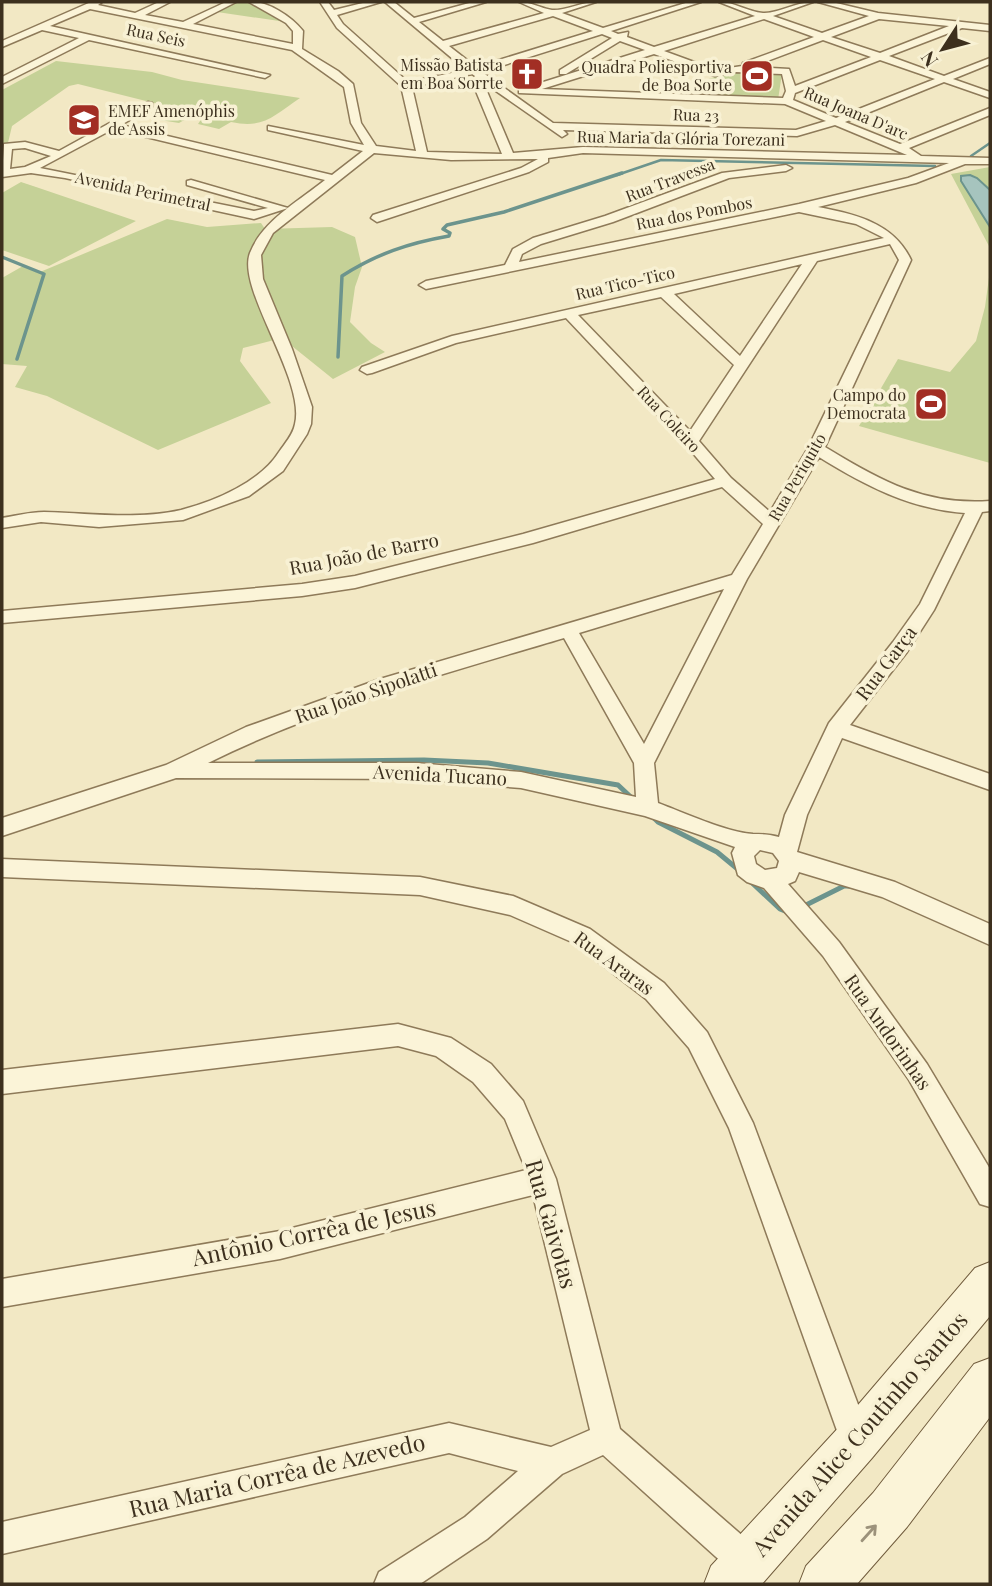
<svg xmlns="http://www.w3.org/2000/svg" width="992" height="1586" viewBox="0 0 992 1586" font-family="'Playfair Display',serif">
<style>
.green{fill:#c5d197}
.water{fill:#a6c4be;stroke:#6c948d;stroke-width:2}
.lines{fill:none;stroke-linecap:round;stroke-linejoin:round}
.stream-far2{stroke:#6c948d;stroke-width:2.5}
.stream-far1{stroke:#6c948d;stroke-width:3.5}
.stream{stroke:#6c948d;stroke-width:5}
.minor-casing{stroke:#8e7a59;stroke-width:3}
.secondary-casing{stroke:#705b3c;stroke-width:2}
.minor{fill:#fbf4d8;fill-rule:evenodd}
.secondary{fill:#fbf4d8;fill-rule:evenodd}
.oneway{stroke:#9c927b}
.labels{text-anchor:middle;stroke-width:7;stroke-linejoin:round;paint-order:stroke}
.far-street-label{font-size:16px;fill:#3d301e;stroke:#f8f1d4}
.far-poi-label{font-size:16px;fill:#3d301e;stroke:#f8f1d4;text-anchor:end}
.street-label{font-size:19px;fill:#3d301e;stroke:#f8f1d4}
.near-street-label{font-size:23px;fill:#3d301e;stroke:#f8f1d4}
</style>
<rect width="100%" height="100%" fill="#f2e8c4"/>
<path class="green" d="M235,2H247L286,22L217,12Z
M56,61L152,72L182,80L300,98C273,116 264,129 231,122L219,129L198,124L202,118L193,115L179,123L154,119L170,107L78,84L69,86L12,126L2,168V90Z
M732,71L782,73L778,100L712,97L709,79Z
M990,167V248L951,174Z
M21,182L36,187L136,221L49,266L2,250V193Z
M167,219L207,227L261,223L265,229L332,227L355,237L362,267L355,287L350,322L371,343L385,352L333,379L282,338L243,348L240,361L271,403L158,450L47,396L15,387L27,366L2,364V278L23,266L40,272Z
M990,270V463L859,426L898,359L950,372L976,341L985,307Z"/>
<path class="water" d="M970,175L977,178L990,190V227L961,181V176Z"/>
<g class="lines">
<path class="stream-far2" d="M971,156L990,143
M617,175L661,160L935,166"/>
<path class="stream-far1" d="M2,257L44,274L17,359
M338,357L342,276C376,254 409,243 449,236L450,233L443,229L447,225L504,212L622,173"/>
<path class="stream" d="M257,762L424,760L488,763L618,785L634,800
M652,816L658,822L717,852L740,871
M750,881L780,909L790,913
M802,907L844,886H851"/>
<defs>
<path id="minor" d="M91,2H102L98,5L135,13L159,2H170L145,15L183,22L226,2H236L193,24L293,44V31L286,23L249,2C268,1 291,16 303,31L302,49L338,71L353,84L361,123L376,146L416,151L401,86L337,28L320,2H328L334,10L367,2H381L337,15L343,24L408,82L466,70L385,2H394L414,18L473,2H486L419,22L443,41L544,13L519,2C531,2 540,8 552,10C565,11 582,2 596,2L562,13L603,28L689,2H701L611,31L618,34L628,32L627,37L654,47L755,16L719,2C735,2 748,12 763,13C777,14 796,2 813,2L773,16L822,33L869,16L818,2H832L878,13L990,25V31L962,28L889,56L944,76L990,58V64L953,79L990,92V98L944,82L845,122L900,144L990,108V115L909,148L921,156L990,158V164H965L916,183L818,207C855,214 894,223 911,260L825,447C879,480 925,506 990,501V511L982,512L934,610L907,652L850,725L990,774V790L842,738L807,815L797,852L895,882L990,924V945L882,897L799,872L795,881L788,884L839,942L927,1064L990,1169V1207L980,1204L909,1080L823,956L764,888L747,882L738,875L732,853L735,847L645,816L521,788L416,779L176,778L2,836V818L166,765L246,727L380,679L732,575L763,524L722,487L533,543L355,588L302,596L2,623V611L302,584L355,576L523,534L715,479L685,444L566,318L456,343L372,373L367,374L360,370L362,367L452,336L884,238L856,224L799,212L426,289L419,285L426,281L505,265L513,249L533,238L605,216L722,173L786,165L792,168L786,171L729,178L613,222L541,244L522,254L519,262L799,204L908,178L949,163L583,153L548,158V162L529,172L377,222L371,218L373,215L521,168L538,159L451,160L374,153L273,233L261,255L263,279L292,349L312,407L311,424L307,434L283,471L249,496L183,520L99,527L41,522L2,528V518C15,516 30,512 44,512C88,513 137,520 181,510C216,501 260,482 279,452C285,443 293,435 295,424C306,379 236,289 250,253C262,221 299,201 325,180L113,129L40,168L254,211L268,208L187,185V181L191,180L288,208L254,219L65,178L31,173L2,177L4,144L25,142L59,151L148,102L152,103V107L121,125L332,175L363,151L268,130V126L364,145L351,123L344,87L292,50L90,9L50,26L270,75L265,78L89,40L2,84V77L79,38L42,30L2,47V41ZM553,16L593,31L476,67L449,46ZM764,19L814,37L743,63L742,66L716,70L664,51ZM879,19L949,26L880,53L831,37ZM602,34L612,38L560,70V74H566L620,41L645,50L537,84L536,86L539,89H519V93L785,104L826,121L796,130L553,123L482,72ZM823,40L871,57L795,86L789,69L751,67ZM654,54L715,76L735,72L782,74L786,91L783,98L542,89ZM880,60L935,79L836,118L793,100L795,93ZM472,74L475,76L473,84L502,154L427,152L412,87ZM483,82L562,137L567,134L563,130L797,136L835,125L907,155L583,147L513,153ZM25,148L51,156L25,167L10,169L12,149ZM890,244L899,260L808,448L770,512L731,478L699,441L817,261ZM802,264L740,356L674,294ZM661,297L734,365L690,431L578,315ZM819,457C864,485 910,509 965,513L920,604L893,642L829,723L785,815L779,837C769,834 762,834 753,834C729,833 682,812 658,803L654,763L747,579ZM724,589L644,744L579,633ZM564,638L634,763L636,797L521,772L416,763H208C321,707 443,674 564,638ZM760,850L773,853L779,861L777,868L765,870L756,864L754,856Z
M2,859L420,877L513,896L590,929L664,983L707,1032L753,1123L872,1442L867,1453L856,1458L845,1453L729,1128L689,1048L646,999L574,943L510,915L420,895L2,877Z
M398,1024L451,1038L491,1064L523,1101L556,1179L620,1429L760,1551L764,1563L760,1575L748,1579L736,1575L603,1455L562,1474L487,1539L420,1584H374L379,1572L465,1517L518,1471L449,1453L2,1554V1522L449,1423L551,1447L590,1430L533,1195L280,1259L2,1307V1279L280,1231L526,1170L505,1119L473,1082L436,1056L398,1046L2,1094V1070Z"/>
<path id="secondary" d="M990,1262V1316L872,1458L762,1584H704L711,1566L840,1426L975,1268Z
M990,1358V1417L907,1527L857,1584H799L806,1566L873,1493L974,1364Z"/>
</defs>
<use href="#minor" class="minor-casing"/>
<use href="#secondary" class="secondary-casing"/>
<use href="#minor" class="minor"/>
<use href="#secondary" class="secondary"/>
</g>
<defs><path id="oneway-shaft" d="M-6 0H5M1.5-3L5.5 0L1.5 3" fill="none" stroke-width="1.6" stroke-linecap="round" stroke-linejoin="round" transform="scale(1.75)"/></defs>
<use class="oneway" href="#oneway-shaft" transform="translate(869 1533) rotate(-48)"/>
<defs>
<symbol id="church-square" viewBox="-11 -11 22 22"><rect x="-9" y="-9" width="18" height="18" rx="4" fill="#a22e24" stroke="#f8f1d4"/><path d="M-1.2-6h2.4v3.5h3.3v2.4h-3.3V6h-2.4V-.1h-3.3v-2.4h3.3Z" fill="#fff"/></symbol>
<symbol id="stadium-square" viewBox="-11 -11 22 22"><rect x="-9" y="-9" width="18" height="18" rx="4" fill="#a22e24" stroke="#f8f1d4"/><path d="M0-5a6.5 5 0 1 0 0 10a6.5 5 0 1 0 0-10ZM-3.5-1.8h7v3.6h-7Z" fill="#fff"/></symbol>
<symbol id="school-square" viewBox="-11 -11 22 22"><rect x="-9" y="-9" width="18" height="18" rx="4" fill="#a22e24" stroke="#f8f1d4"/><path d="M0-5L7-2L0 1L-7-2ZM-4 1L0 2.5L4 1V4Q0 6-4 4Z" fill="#fff"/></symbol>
</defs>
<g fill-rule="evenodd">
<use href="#church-square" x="508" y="55" width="38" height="38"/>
<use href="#stadium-square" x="738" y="57" width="38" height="38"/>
<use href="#school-square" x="65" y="101" width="38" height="38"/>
<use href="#stadium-square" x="912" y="385" width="38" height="38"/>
</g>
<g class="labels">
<g class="far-street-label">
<text transform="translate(156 35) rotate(12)" y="6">Rua Seis</text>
<text transform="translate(856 113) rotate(23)" y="6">Rua Joana D'arc</text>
<text transform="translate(696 115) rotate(2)" y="6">Rua 23</text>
<text transform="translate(681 138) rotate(1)" y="6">Rua Maria da Glória Torezani</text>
<text transform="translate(670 180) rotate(-21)" y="6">Rua Travessa</text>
<text transform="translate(143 191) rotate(12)" y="6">Avenida Perimetral</text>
<text transform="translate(694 213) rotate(-11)" y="6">Rua dos Pombos</text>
<text transform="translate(625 283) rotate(-13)" y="6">Rua Tico-Tico</text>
<text transform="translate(669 419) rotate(47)" y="6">Rua Coleiro</text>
<text transform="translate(797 477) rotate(-60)" y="6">Rua Periquito</text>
</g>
<g class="far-poi-label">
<text x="503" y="71">Missão Batista<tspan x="503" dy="18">em Boa Sorrte</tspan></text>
<text x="732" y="73">Quadra Poliesportiva<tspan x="732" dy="18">de Boa Sorte</tspan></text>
<text x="108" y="117" text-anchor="start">EMEF Amenóphis<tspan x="108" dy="18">de Assis</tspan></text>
<text x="906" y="401">Campo do<tspan x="906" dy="18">Democrata</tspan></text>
</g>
<g class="street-label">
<text transform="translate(364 554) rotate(-11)" y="7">Rua João de Barro</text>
<text transform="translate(886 663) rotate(-53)" y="7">Rua Garça</text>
<text transform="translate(366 693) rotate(-19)" y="7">Rua João Sipolatti</text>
<text transform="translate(440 775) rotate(3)" y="7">Avenida Tucano</text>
<text transform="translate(614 963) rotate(36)" y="7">Rua Araras</text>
<text transform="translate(888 1032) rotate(55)" y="7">Rua Andorinhas</text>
</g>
<g class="near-street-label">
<text transform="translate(551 1224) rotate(74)" y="8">Rua Gaivotas</text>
<text transform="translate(314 1233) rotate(-12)" y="8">Antônio Corrêa de Jesus</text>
<text transform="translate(860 1434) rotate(-49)" y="8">Avenida Alice Coutinho Santos</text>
<text transform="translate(277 1476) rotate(-13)" y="8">Rua Maria Corrêa de Azevedo</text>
</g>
</g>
<rect width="992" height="1586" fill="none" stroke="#3d301e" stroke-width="7"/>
<g transform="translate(943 49) rotate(234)" stroke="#f8f1d4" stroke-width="5" paint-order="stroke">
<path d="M0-5L12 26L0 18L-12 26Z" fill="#3d301e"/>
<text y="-10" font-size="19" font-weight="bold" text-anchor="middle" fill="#3d301e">N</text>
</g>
</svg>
